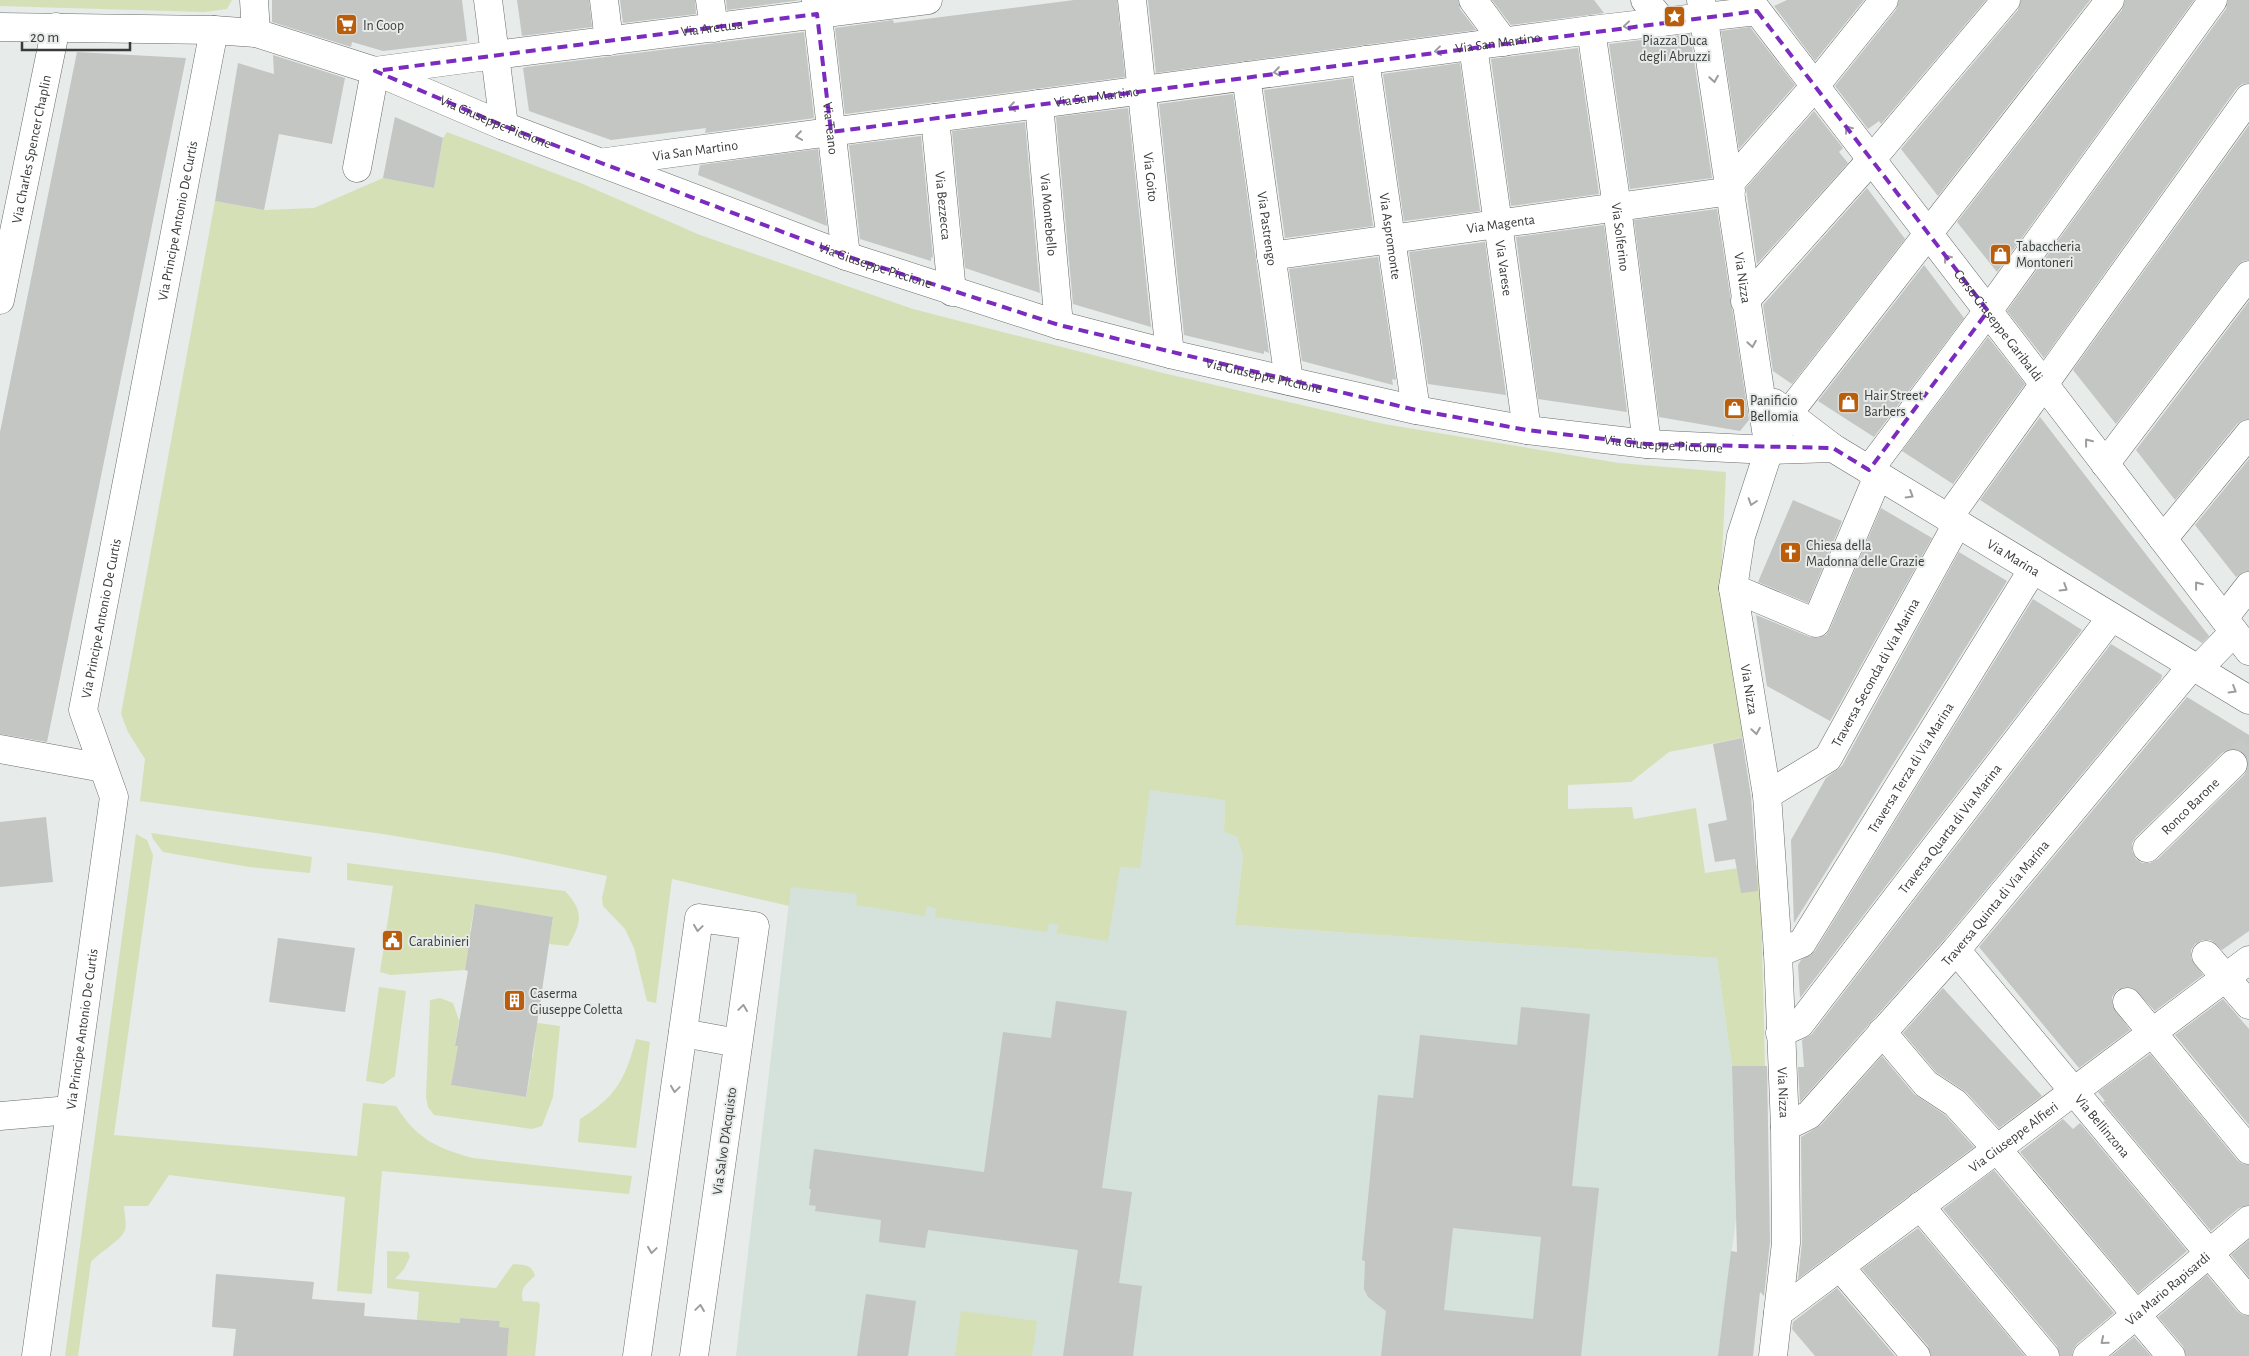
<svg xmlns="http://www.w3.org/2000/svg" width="2249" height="1356" viewBox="0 0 2249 1356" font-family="'Alegreya Sans',sans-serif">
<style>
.built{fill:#d5e1db}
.green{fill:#d5e0b7}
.building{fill:#c3c6c3;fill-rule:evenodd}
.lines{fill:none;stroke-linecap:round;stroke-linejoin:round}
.street-tunnel{stroke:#c4c8c6;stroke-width:28;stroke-dasharray:28 14;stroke-linecap:butt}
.street-casing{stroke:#696d6b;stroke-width:29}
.secondary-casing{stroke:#696d6b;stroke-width:29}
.street{stroke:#fff;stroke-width:28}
.secondary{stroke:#fff;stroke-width:28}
.oneway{stroke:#9c9d9c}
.marked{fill:none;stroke:#7b2cbf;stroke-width:4;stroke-dasharray:10 6;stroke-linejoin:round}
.labels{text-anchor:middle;stroke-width:4;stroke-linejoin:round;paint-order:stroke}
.poi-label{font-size:14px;fill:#393b3a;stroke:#e7ebe9;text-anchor:start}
.street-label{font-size:14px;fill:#393b3a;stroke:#e7ebe9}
</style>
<rect width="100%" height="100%" fill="#e7ebe9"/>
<path class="built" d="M808,740L1225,799L1224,832L1237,837L1243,856L1235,925L1717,958L1732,1066L1736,1219L1718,1356H736Z"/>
<path class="green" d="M0,0H232L227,9L204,12L0,6Z
M447,132L583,184L700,235L913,309L1163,373L1384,424L1619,463L1726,472L1722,557L1728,628L1746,737L1669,752L1631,782L1568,785V809L1632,807L1634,819L1696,808L1705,873L1760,865L1765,1066H1732L1717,958L1235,925L1243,856L1237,837L1224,832L1225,800L1150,790L1140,868L1120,867L1108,941L1056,933L1059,925L1049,923L1047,932L935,917L936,908L927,906L925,916L856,905L857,894L791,887L789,906L672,879L656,1003L647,1001L634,948L625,929L603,906L602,898L607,876L502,854L383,834L140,801L145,759L128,732L121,714L215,201L264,210L314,208L383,178L434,188L443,138Z
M151,833L312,857L310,873L249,867L163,852L153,839Z
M136,834L147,840L153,855L114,1135L357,1156L363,1103L396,1106C417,1139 436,1148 473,1158L632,1176L629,1194L382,1171L372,1294L337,1291L345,1197L169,1175L148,1206H124C124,1213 127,1223 125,1230C121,1241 99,1252 91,1262L78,1356H65Z
M347,863L565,891C585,912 581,923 568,946L549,944L553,917L475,905L470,931L485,934L469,944L465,970L391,975L380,972L393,886L347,880Z
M379,987L406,991L395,1076L383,1084L366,1081Z
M440,998L453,1003L459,1020L455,1046L467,1048L456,1058L451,1085L526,1097L531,1070L519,1068L521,1056L533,1057L536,1032L530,1030L531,1022L560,1026L553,1097L542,1126L532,1129L434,1115L428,1107L426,1097L430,1000Z
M636,1039L650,1042L636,1148L578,1142L580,1119C617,1096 625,1079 636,1039Z
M387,1251L408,1252L410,1257L404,1269L395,1279L496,1288L513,1264C524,1265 532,1264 535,1276C527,1283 519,1289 523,1301L538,1302L540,1305L535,1356H499L507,1354L509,1328L499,1327L500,1321L461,1318L460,1323L417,1320L419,1292L387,1288Z
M961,1311L1037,1321L1032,1356H955Z"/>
<path class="building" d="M272,0H462L467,41L383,51L352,42L351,47L272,22Z
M517,0H589L592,27L522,36Z
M620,0H695L696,14L623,23Z
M726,0H801L727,10Z
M1074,0H1117L1125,77L845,114L835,28L893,20L894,23Z
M1148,0H1458L1460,9L1476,30L1156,73Z
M1492,0H1594L1604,13L1511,25Z
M1787,0H1864L1815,61L1774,6Z
M1899,0H1986L1881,124L1879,121L1868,129L1835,86L1896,10Z
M2021,0H2090L1938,196L1901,149L2018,10Z
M2125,0H2194L1997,272L1957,222L2122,10Z
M2228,0H2249V83L2242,84L2236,89L2044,358L2007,311L2226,9Z
M1750,27L1795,85L1739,149L1721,31Z
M804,32L814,118L705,133L706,128L611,140L529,111L523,68L526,67Z
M1690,34L1712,178L1630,189L1609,44Z
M1578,48L1599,194L1511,206L1491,59Z
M77,52L186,58L47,742L0,734V432Z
M273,55L345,78L332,144L279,134L264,210L215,201L238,63L274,74Z
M1460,63L1480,211L1404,221L1383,74Z
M1352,78L1373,226L1285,238L1264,90Z
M1233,94L1269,353L1264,351V354L1184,335L1159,104Z
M1128,108L1151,327L1073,304L1056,117Z
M1814,111L1843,148L1839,152L1848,163L1757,264L1746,188Z
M395,117L443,138L434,188L383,178Z
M1025,122L1040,293L965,268L952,131Z
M2249,125V260L2243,261L2237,266L2116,424L2073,370Z
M921,136L933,258L931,257V261L860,239L849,145Z
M818,149L827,226L698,175L700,165Z
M1867,188L1905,239L1792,384L1773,371L1763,305Z
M1717,209L1749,420L1740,431L1659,417L1634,220Z
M1604,225L1627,412L1538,399L1516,237Z
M1485,242L1506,395L1428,384L1409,252Z
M1378,257L1396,380L1392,379L1393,385L1302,361L1289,269Z
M1924,265L1964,318L1874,437L1818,401Z
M2249,301V419L2243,420L2237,424L2175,500L2136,450Z
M1988,337L2025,384L1953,484L1902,451Z
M2040,417L2209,636L2202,643L1980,500Z
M2249,459V571L2243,572L2236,577L2195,525Z
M1793,500L1842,521L1808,603L1758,582Z
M1881,508L1932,538L1830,721L1767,686L1756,615L1810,637L1818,638L1826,635L1830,629Z
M1959,552L2007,581L1794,923L1791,840L1826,778L1842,766Z
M2033,599L2082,630L1800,998L1798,965L1801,960L1815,951Z
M2111,644L2162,675L2161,679L1944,940L1800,1102L1798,1067H1804L1802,1040L1812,1034Z
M2187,697L2249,735V931L2222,950L2211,940H2203L2195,944L2191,950V958L2203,975L2155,1011L2133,988L2125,987L2117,990L2112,997V1005L2130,1030L2079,1068L1979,947ZM2229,749H2238L2244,753L2248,760V768L2244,775L2158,859L2150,863H2142L2136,859L2132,851V843L2136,837L2222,753Z
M1742,738L1751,797L1758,891L1741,893L1735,859L1715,862L1708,824L1727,820L1713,744Z
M46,817L53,882L0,887V822Z
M475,904L553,917L526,1097L451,1085L458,1046H455L468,971L465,970Z
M278,938L355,948L345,1012L269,1002Z
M1943,988L2042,1096L1999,1128L1966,1092L1936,1072L1903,1033Z
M2223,999L2249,1029V1125L2175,1035Z
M1056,1001L1127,1011L1102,1188L1132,1192L1119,1283L1142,1286L1133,1356H1063L1078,1250L928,1230L925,1248L879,1242L881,1220L815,1211L816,1206L809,1205L811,1189H809L814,1149L984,1172L1003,1032L1051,1038Z
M1521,1007L1590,1014L1572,1186L1599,1188L1581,1356H1381L1386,1311L1368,1297L1364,1289L1365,1261L1362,1260L1378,1095L1413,1098L1420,1035L1517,1045ZM1453,1228L1541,1237L1533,1319L1444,1310Z
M2150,1054L2237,1160L2243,1164L2249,1165V1205L2239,1208L2211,1231L2103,1102L2105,1101L2098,1092Z
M1882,1056L1914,1094L1945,1115L1974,1147L1798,1279L1802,1243L1801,1137L1821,1125Z
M1732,1066H1767L1770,1242L1764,1296L1760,1292L1753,1356H1718L1731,1251L1737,1252Z
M2063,1119L2073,1129L2080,1123L2187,1251L2138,1293L2020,1152Z
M1994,1170L2114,1313L2077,1344L2073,1350L2072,1356H2060L2057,1346L1943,1209Z
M1918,1228L2025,1356H1931L1928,1346L1862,1269Z
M2249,1240V1277L2231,1255Z
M216,1274L314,1282L312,1299L365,1303L364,1316L460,1323V1318L500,1321L499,1327L509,1328L507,1356H233L236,1329L212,1327Z
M2207,1275L2237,1311L2243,1315L2249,1316V1356H2186L2183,1346L2158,1317Z
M1837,1288L1895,1356H1815L1792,1329L1793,1322Z
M866,1294L916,1301L908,1356H857Z
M2134,1337L2151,1356H2111Z"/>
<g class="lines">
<path class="street-tunnel" d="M2233,764L2249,748"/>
<defs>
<g id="street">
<path d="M254,0L256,33"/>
<path id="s1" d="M488,0L495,55L928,0"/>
<path d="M604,0L609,41"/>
<path d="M710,0L714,28"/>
<path id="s2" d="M816,0L846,256"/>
<path id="s3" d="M1132,0L1170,354"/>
<path d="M1473,0L1504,42"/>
<path d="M1645,0L1663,22"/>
<path id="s4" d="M0,27L214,30L256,33L375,71L504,126L846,256L1059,325L1170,354L1416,410L1527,430L1647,444L1769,450L1833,448L2249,700"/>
<path id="s5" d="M1591,30L1617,207L1647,444"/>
<path id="s6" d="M1473,46L1527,430"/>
<path id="s7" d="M1365,60L1416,410"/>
<path id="s8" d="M1246,76L1289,381"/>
<path id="s9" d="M1039,104L1059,325"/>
<path id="s10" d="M935,118L952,292"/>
<path id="s11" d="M606,162L1591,30L1757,11"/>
<path d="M357,168L375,71L495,55L504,126"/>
<path d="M1730,183L1815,86L1884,0"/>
<path id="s12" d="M1271,256L1731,191"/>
<path id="s13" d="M0,300L56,27"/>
<path d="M1745,301L1871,160L2006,0"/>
<path d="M1774,403L1833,448"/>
<path d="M1769,450L1788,414L2110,0"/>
<path d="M2105,464L2249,275"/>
<path d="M1869,470L1988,311L2213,0"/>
<path d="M1948,518L2249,98"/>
<path d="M2163,539L2249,434"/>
<path d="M1733,588L1816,623L1878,476"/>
<path d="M2224,618L2249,586"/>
<path d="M2198,669L2234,632"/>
<path d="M0,749L103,768"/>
<path id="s14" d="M1767,795L1828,758L1957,524"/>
<path id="s15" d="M2147,848L2233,764"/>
<path id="s16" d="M1956,950L2249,1301"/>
<path id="s17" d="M1778,953L1802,943L2033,569"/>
<path d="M2206,955L2249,1005"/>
<path d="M2127,1002L2249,1150"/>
<path d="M1882,1032L1926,1084L1955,1103L1997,1149L2171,1356"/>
<path d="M683,1033L738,1043"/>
<path id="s18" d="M1780,1033L1800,1024L2111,618"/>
<path d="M0,1116L70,1110"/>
<path id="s19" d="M1785,1127L1809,1115L1956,950L2192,666"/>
<path d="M1920,1206L2045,1356"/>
<path d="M1840,1267L1916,1356"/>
<path id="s20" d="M1778,1313L2249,960"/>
<path id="s21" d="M36,1356L114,797L83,710L214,30"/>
<path d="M637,1356L699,918L755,926L694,1356"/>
<path id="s22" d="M2087,1356L2249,1220"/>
</g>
<g id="secondary">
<path id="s23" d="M1701,0L1769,450L1741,536L1733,588L1767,795L1778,953L1785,1127L1786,1243L1773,1356"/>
<path id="s24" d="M1749,0L2249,651"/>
</g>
</defs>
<use href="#street" class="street-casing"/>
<use href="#secondary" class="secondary-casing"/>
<use href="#street" class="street"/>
<use href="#secondary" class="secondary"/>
</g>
<defs><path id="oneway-chevron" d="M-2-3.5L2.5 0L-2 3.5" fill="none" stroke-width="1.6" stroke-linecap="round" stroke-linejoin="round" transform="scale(1.25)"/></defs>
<g class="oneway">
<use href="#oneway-chevron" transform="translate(1627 26) rotate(174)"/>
<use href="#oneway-chevron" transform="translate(1438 51) rotate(173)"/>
<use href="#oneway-chevron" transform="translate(1277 72) rotate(172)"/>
<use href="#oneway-chevron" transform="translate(1714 79) rotate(81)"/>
<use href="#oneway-chevron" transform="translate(1012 107) rotate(172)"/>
<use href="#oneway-chevron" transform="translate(1848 129) rotate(-128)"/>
<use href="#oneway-chevron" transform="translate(799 136) rotate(172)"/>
<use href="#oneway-chevron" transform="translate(1947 258) rotate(-128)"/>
<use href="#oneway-chevron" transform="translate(1752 344) rotate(81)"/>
<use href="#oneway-chevron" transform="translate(2088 442) rotate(-128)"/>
<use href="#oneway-chevron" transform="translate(1910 495) rotate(31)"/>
<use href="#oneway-chevron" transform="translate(1752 502) rotate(108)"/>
<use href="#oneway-chevron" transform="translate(2198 585) rotate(-128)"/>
<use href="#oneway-chevron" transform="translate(2064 588) rotate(32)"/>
<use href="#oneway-chevron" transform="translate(2233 690) rotate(31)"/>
<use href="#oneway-chevron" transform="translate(1756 731) rotate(81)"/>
<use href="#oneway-chevron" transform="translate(698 928) rotate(98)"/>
<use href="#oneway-chevron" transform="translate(743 1008) rotate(-82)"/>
<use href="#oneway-chevron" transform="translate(675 1089) rotate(98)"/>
<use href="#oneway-chevron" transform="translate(652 1250) rotate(98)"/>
<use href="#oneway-chevron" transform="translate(700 1308) rotate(-82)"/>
<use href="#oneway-chevron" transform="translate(2104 1341) rotate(140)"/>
</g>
<path class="marked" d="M1757,11L1988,311L1869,470L1833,448L1647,444L1527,430L1416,410L1059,325L846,256L504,126L375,71L817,14L831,132Z"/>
<defs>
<symbol id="sight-square" viewBox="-11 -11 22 22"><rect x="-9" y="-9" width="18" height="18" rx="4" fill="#ba5e0c" stroke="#e7ebe9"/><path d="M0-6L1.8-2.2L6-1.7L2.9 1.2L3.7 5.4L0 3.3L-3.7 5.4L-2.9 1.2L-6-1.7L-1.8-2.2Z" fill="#fff"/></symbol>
<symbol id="supermarket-square" viewBox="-11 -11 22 22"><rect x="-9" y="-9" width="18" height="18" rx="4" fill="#ba5e0c" stroke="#e7ebe9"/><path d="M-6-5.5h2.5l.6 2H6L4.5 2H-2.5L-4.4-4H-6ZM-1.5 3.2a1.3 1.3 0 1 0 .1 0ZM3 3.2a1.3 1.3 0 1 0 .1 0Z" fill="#fff"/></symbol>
<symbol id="shop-square" viewBox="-11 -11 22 22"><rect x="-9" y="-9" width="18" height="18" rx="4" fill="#ba5e0c" stroke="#e7ebe9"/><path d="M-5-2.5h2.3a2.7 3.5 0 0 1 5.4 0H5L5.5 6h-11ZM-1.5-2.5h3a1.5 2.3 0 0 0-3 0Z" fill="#fff"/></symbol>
<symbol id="church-square" viewBox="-11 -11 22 22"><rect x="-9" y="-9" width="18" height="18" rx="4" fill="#ba5e0c" stroke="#e7ebe9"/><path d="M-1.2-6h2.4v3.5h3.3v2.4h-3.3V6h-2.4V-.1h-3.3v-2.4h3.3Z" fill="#fff"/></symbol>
<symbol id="civic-square" viewBox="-11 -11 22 22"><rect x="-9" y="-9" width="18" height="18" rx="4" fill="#ba5e0c" stroke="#e7ebe9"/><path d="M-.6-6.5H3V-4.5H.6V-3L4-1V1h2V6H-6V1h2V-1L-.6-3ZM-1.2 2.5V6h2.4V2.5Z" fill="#fff"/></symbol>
<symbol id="building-square" viewBox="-11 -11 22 22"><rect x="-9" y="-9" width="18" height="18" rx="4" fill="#ba5e0c" stroke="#e7ebe9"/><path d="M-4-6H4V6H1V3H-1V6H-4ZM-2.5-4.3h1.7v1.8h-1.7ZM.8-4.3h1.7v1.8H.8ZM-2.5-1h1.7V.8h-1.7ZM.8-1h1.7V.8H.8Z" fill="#fff"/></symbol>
</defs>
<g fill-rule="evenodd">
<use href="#sight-square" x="1662" y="4" width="25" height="25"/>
<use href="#supermarket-square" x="334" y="12" width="25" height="25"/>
<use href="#shop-square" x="1988" y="242" width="25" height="25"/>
<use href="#shop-square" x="1836" y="390" width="25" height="25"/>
<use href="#shop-square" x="1722" y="396" width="25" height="25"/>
<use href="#church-square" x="1778" y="540" width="25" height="25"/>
<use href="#civic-square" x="380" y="928" width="25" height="25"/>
<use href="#building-square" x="502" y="988" width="25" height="25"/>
</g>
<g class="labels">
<g class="poi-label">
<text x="363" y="30">In Coop</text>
<text x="1675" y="45" text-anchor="middle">Piazza Duca<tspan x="1675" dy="16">degli Abruzzi</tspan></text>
<text x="2016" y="251">Tabaccheria<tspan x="2016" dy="16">Montoneri</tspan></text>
<text x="1864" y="400">Hair Street<tspan x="1864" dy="16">Barbers</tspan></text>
<text x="1750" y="405">Panificio<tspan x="1750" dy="16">Bellomia</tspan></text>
<text x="1806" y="550">Chiesa della<tspan x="1806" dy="16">Madonna delle Grazie</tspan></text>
<text x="409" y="946">Carabinieri</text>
<text x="530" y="998">Caserma<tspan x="530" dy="16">Giuseppe Coletta</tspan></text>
</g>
<g class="street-label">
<text dy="5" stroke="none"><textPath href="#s1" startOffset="274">Via Aretusa</textPath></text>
<text dy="5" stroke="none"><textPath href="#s11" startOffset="900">Via San Martino</textPath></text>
<text dy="5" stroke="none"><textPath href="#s11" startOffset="495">Via San Martino</textPath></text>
<text dy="5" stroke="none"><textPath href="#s4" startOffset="512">Via Giuseppe Piccione</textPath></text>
<text dy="5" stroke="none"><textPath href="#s2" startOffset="129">Via Teano</textPath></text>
<text dy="5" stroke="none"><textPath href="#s13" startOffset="154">Via Charles Spencer Chaplin</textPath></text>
<text dy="5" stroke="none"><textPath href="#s11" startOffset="90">Via San Martino</textPath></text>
<text dy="5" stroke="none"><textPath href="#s3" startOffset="178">Via Goito</textPath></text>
<text dy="5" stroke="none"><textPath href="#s10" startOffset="88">Via Bezzecca</textPath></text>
<text dy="5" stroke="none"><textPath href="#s9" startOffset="111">Via Montebello</textPath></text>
<text dy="5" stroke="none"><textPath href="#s21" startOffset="1155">Via Principe Antonio De Curtis</textPath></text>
<text dy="5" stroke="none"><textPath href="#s12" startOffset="232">Via Magenta</textPath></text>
<text dy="5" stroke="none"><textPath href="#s8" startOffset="154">Via Pastrengo</textPath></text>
<text dy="5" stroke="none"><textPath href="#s7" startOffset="178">Via Aspromonte</textPath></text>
<text dy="5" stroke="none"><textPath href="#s5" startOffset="209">Via Solferino</textPath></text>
<text dy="5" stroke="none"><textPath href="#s4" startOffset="918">Via Giuseppe Piccione</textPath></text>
<text dy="5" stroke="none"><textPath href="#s6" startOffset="224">Via Varese</textPath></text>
<text dy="5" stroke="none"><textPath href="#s23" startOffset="281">Via Nizza</textPath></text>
<text dy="5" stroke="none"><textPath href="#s24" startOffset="410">Corso Giuseppe Garibaldi</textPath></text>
<text dy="5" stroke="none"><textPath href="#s4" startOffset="1322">Via Giuseppe Piccione</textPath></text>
<text dy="5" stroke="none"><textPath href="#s4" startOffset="1728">Via Giuseppe Piccione</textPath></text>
<text dy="5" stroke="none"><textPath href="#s4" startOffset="2109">Via Marina</textPath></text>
<text dy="5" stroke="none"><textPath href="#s21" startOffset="750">Via Principe Antonio De Curtis</textPath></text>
<text dy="5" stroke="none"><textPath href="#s14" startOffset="169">Traversa Seconda di Via Marina</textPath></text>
<text dy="5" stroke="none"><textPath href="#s23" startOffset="701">Via Nizza</textPath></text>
<text dy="5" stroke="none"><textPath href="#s17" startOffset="232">Traversa Terza di Via Marina</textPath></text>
<text dy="5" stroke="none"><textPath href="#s15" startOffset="60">Ronco Barone</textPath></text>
<text dy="5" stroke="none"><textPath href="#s18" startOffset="268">Traversa Quarta di Via Marina</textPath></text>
<text dy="5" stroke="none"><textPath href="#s19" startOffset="309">Traversa Quinta di Via Marina</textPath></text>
<text dy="5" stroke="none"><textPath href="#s21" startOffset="330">Via Principe Antonio De Curtis</textPath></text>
<text dy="5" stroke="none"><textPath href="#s23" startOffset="1106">Via Nizza</textPath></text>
<text dy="5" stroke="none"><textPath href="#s16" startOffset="229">Via Bellinzona</textPath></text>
<text dy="5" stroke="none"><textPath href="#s20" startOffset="294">Via Giuseppe Alfieri</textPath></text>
<text transform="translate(724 1141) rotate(-82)" y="5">Via Salvo D'Acquisto</text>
<text dy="5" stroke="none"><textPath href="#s22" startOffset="105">Via Mario Rapisardi</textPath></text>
</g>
</g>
<path d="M22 42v8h108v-8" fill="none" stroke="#393b3a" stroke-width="2.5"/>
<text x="30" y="42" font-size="15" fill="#393b3a" stroke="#e7ebe9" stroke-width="4" paint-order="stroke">20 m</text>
</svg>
